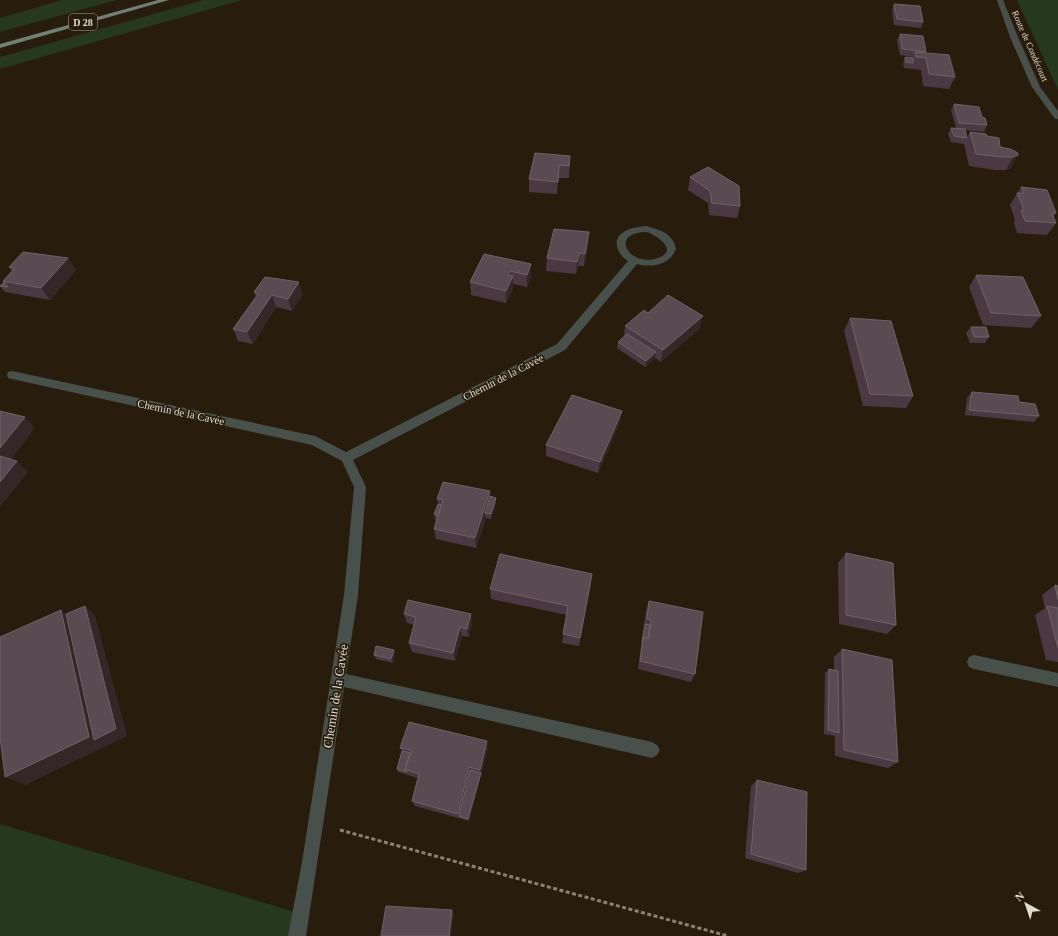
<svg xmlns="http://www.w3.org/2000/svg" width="1058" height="936" viewBox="0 0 1058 936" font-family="Georgia,serif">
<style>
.green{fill:#26381e}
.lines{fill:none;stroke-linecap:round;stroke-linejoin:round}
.path{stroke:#8b8275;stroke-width:3;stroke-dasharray:4 2.5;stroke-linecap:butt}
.minor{fill:#48504b;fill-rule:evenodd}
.major{fill:#6f8176;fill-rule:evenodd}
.wall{fill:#4a3943}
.shaded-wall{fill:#352727}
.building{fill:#5a4b52;stroke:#706166}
.labels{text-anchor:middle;stroke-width:3.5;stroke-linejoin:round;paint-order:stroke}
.far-street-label{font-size:9px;fill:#e3dbd1;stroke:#281d0d}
.shield{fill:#281d0d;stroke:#aba296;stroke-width:1}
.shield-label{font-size:10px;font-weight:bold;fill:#e3dbd1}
.street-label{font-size:11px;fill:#e3dbd1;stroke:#281d0d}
.near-street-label{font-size:13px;fill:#e3dbd1;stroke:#281d0d}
</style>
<rect width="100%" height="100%" fill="#281d0d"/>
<path class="green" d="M62,0H117L0,32V18Z
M204,0H242L0,69V57Z
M1017,0H1058V90Z
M0,824L295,912L292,936H0Z"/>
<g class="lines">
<path class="path" d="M340,830L728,936"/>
<path class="minor" d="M997,0H1003L1018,37L1040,87L1058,111V119H1055L1032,87L1010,37Z
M646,226C660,230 673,233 676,249C670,265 652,268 637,264L565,350L353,460L366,487L358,595L346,674L652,742L657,745L660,750L657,755L652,758L344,687L306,936H288L302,862L344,595L354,487L342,461L312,445L12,379L8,378L7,375L8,372L12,371L315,436L346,452L557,344L628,261C614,252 611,235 630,229C635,227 641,227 646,226ZM647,232C658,236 679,251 658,258C629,268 608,232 647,232Z
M974,655L1058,673V687L974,669L969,667L967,662L969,657Z"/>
<path class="major" d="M158,0H169L0,48V44Z"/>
</g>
<path class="wall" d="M894,4L923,22L921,28L894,25L892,10Z
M900,34L926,52V53L955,77L949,89L923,86L921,70L904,68L903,64L905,57L913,58V57L900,55L897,40Z
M954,104L982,117L987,125L984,132L965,130L967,138L970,132L987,136L1000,147L1018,153L1011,168L1006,170H995L969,166L964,144L951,142L948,134L951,128H956L951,110Z
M570,156L569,178H558L557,194L529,192V179Z
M690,177L740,206L737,218L709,215L708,203L688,190Z
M1021,187L1056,213L1053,217L1056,223L1047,235L1017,233L1014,223L1015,220L1010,205Z
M589,232L588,245L584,266H578L576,274L546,271L547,258Z
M484,254L531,277L527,287L513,284V289L506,303L471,295L470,282Z
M9,267L76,270L50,300L5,292L0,286L4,282L3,281L12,272Z
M976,275L1041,316L1031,328L983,325L969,287Z
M254,292L303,294L292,311L276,307L253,344L238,341L233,329L256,297Z
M648,313L700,328L661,362L655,358L645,367L617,348L618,342L624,336L625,326Z
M850,318L913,396L906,408L863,406L844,331Z
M971,327L989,337L985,343H970L966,333Z
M972,392L1019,402L1039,416L1034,422L965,415L967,398Z
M622,411L620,422L598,473L546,456V445Z
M490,496L496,498V503L491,519L486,518L476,548L436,539L434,529L436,520H435L434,514L438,504L437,499Z
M846,553L896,625L887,634L839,624L838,563Z
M591,584L579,646L562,643L567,615L491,599L490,589Z
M1055,585L1058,586V662L1046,660L1035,615L1045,608L1042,595Z
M649,601L695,674L691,682L638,669L646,610Z
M404,614L472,622L469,637L462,636L455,661L412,652L409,643L414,625L407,623Z
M842,649L898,762L888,768L835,756V736L824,734L825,673L829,669L834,670V657Z
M394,650L395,654L393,663L376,659L374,655Z
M400,748H488L469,821L415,806L412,801L418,778L398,772L397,769L402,751Z
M757,780L806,870L798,873L745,858L751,786Z"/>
<path class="shaded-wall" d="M1018,155L1011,168L1006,170L1013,157Z
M589,232L588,245L584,266L585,254Z
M579,253L578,266L576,274L577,262Z
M68,258L76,270L50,300L41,288Z
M531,264V277L527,287V275Z
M510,271V281L513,276V289L506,303V291L508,275Z
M299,282L303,294L292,311L288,299Z
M272,295L276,307L253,344L247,332Z
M703,316L700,328L661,362L663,350Z
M656,352L655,358L645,367L646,361Z
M622,411L620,422L598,473L600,462Z
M25,417L35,428L6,466L0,460V448Z
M17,461L28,472L0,507V482Z
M490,491L491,502L485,513L486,518L476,548L475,538Z
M496,498V503L491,519V514Z
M85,606L95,615L127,736L25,785L5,777L61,610L77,623Z
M471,614L472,622L469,637L467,629Z
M460,627L462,636L455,661L453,653Z
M394,650L395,654L393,663L391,659Z
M487,741L488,748L469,821L468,819L481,773L480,770Z
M469,767L471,773L459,816L458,814Z
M452,910L454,913L451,936H449Z"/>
<path class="building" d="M894,4L920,6L923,22L897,19Z
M900,34L923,36L926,52L902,49Z
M915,52L949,55L955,77L929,74L926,58L916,57Z
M905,57L913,58V63L906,62Z
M954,104L979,107L982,117L985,118L987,125L959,123Z
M951,128L965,129L967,138L954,136Z
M970,132L986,134L987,136L999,138L1000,147L1010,149L1018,153V155L1013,157H1002L976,154Z
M535,153L570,156L569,166L559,165L558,182L529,179Z
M708,167L739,186L740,206L712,203L710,191L690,177Z
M1021,187L1047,190L1056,213H1052L1056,223L1025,221L1021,211L1024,210L1017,193H1024Z
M554,229L589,232L585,254L579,253L577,262L547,258Z
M23,252L68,258L41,288L3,281L15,268L9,267Z
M484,254L531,264L527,275L510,271L508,275L513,276L506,291L470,282Z
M976,275L1023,277L1041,316L991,313Z
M265,277L299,282L288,299L272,295L247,332L233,329L258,294L254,292Z
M4,282L8,287L0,286Z
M668,295L703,316L663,350L625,326L644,310L648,313Z
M850,318L891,321L913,396L870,394Z
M971,327H986L989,337H974Z
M627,334L656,352L646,361L618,342Z
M972,392L1018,396L1019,402L1035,404L1039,416L969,410Z
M572,395L622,411L600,462L546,445Z
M0,411L25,417L0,448Z
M0,456L17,461L0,482Z
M443,482L490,491L475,538L434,529L443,500L437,499Z
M490,496L496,498L491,514L485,513Z
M438,504L441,505L438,516L434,514Z
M846,553L893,563L896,625L846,615Z
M500,554L592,574L580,638L563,634L568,606L490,589Z
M1055,585L1058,586V600Z
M408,600L471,614L467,629L460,627L453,653L409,643L416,617L404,614Z
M649,601L703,612L695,674L640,661L643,638H649L651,620L647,619Z
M85,606L116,729L94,740L66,614Z
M1047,606L1058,608V648Z
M61,610L89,737L5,777L0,737V637Z
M645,624L650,625L648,638H643L642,642Z
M376,646L394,650L391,659L374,655Z
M842,649L892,660L898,762L844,750Z
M829,669L838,671L839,733L828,730Z
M409,722L487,741L480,770L469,767L458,814L412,801L419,774L405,769L411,750L400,748Z
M402,751L411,753L405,769L407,772L397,769Z
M470,770L481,773L468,819L459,816Z
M757,780L807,792L806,870L751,854Z
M386,906L452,910L449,936H381Z"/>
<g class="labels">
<g class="far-street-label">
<text transform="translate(1030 46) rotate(66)" y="3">Route de Condécourt</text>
</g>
<rect class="shield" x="69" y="14" width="28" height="16" rx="3"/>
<g class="shield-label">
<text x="83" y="26">D 28</text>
</g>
<g class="street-label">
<text transform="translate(503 377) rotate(-27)" y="4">Chemin de la Cavée</text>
<text transform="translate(181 412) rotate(12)" y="4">Chemin de la Cavée</text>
</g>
<g class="near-street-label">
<text transform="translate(335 696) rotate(-81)" y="5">Chemin de la Cavée</text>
</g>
</g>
<g transform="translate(1026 904) rotate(320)" stroke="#281d0d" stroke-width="3" paint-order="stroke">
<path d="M0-3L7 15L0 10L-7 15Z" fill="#e3dbd1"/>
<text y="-6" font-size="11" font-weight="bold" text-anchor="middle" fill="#e3dbd1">N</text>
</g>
</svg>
